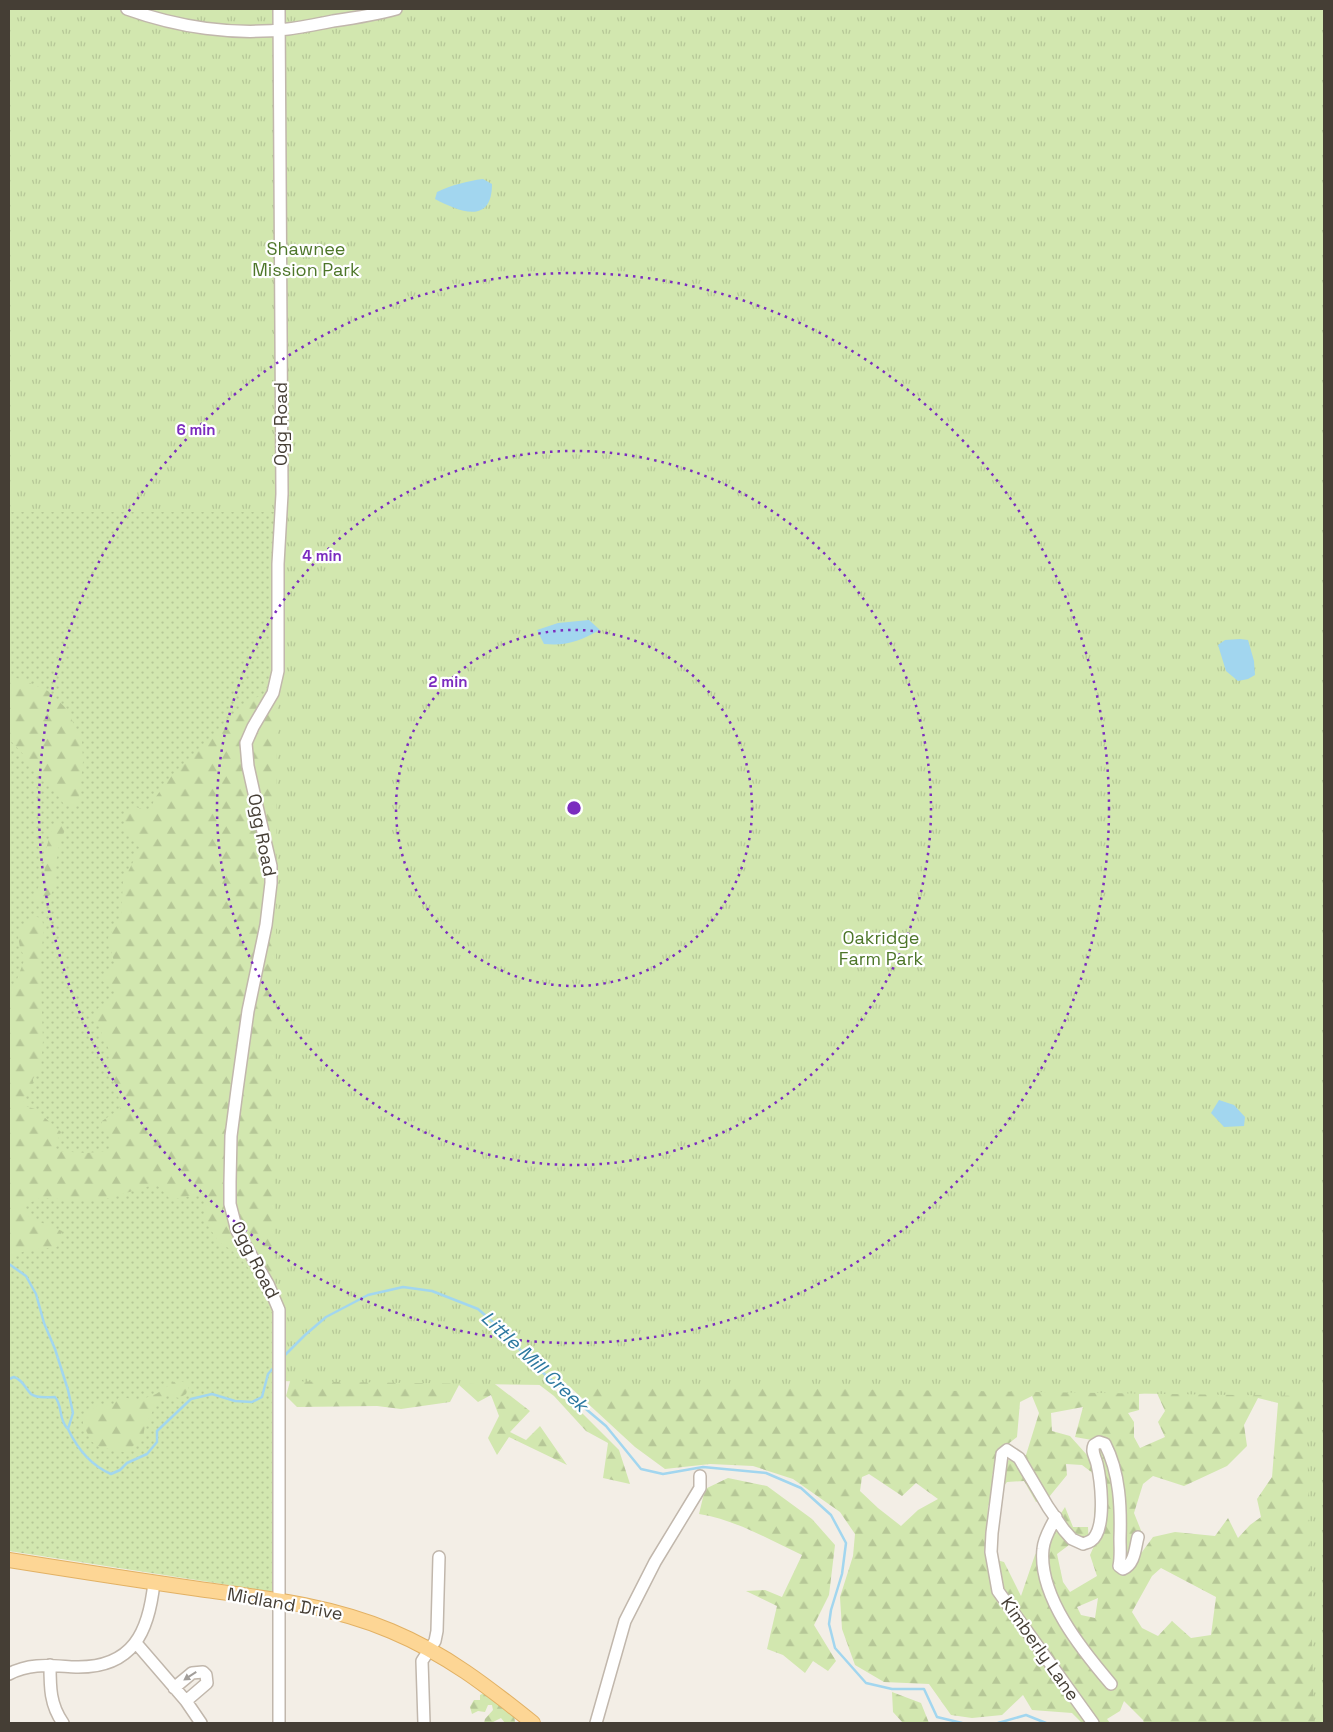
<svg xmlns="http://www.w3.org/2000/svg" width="1333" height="1732" viewBox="0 0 1333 1732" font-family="'Space Grotesk',sans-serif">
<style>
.grass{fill:url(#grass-dots)}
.forest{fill:url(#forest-firs);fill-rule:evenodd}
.park{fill:url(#park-tufts)}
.water{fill:#a2d6ef}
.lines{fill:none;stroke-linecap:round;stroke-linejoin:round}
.stream{stroke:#a2d6ef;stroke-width:2.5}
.minor-casing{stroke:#c1b7ac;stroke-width:14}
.major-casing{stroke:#e2b164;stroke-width:16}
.minor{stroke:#fff;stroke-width:11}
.major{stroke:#fdd695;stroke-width:14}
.oneway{fill:#a29e9a}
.ring{fill:none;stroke:#7b2cbf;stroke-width:2.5;stroke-dasharray:2.5 5}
.labels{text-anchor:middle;stroke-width:4.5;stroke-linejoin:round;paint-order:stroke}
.park-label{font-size:18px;fill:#4d7629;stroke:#fff}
.street-label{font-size:18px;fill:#453e35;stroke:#fff}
.water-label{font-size:19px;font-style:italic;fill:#2d79a0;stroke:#fff}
.centre{fill:#7b2cbf;stroke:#fff;stroke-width:2.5}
.ring-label{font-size:15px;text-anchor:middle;font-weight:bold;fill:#7b2cbf;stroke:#fff;stroke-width:4.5;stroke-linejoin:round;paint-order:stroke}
</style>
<defs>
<pattern id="grass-dots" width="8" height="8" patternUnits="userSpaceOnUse" patternTransform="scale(1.25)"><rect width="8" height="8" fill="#d2e7af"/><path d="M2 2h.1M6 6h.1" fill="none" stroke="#b6c797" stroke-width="1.8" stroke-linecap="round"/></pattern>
<pattern id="forest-firs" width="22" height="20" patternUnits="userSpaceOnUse" patternTransform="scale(1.25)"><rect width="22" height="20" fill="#d2e7af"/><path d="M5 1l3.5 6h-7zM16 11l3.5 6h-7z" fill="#b6c797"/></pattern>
<pattern id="park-tufts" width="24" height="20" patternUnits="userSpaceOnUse" patternTransform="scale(1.25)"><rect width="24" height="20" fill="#d2e7af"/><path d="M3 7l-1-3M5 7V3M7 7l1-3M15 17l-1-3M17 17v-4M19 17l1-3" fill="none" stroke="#b6c797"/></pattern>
</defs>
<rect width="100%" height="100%" fill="#f3eee6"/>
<path class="grass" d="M278,511L273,1592L9,1551V512Z"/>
<path class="forest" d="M9,676L23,680L48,691L67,709L76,729L81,734L82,742L83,762L79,798C76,804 72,806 65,806L48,781L36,772L26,762L23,754L9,739Z
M309,687L1324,1282V1723H1144L1143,1720L1124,1701L1120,1711L1107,1719L1110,1723H1082L1072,1713L1032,1710L1023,1695L1002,1715L972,1718L951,1715L929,1684L884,1682L855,1665L842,1629L840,1597L853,1556L855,1534L840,1512L793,1479L753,1466L710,1464L665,1469L635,1447L558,1376L278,1293L267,1272L254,1275L236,1253L219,1242L206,1223L203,1193L171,1200L156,1184L99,1201L40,1198L21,1207L30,1218L62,1231L57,1247L28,1250L9,1257V990L16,982L25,958L20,948L18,935L32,916L42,918L44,930L40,962L43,1041L41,1066L33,1079V1087L23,1098L25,1106L35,1109L61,1132L55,1147L58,1151L86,1153L108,1151L111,1145V1136C103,1132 101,1130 102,1121L120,1109L119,1098L111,1071L110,1052L95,1018L98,1008L111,1001L115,991L100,979L115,966L108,938L121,916L123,882L140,848L127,834L124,816L136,807L147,811L151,808L155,798L172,775L253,698ZM1156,1391L1165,1411L1158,1422L1165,1437L1140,1448L1134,1437V1422L1128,1413L1139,1410V1394ZM1032,1396L1039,1413L1026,1455L1006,1461L992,1476L999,1451L1017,1437L1020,1402ZM1258,1398L1278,1403L1272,1477L1257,1499L1261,1517L1250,1525L1238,1538L1228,1518L1215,1536L1175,1532L1153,1537L1142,1552L1134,1554L1142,1533L1134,1513L1143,1484L1153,1476L1184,1486L1227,1466L1247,1446L1244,1425ZM1083,1407L1075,1437L1092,1440L1112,1451L1103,1448L1095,1454L1100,1471L1094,1513L1101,1530L1090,1555L1097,1576L1070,1592L1063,1582L1057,1554L1069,1545L1089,1548L1088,1527H1073L1065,1507L1035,1555L1021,1596L1004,1562L986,1557L988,1506L1007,1482L1024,1481L1036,1502L1049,1497L1067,1475L1066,1464L1082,1465L1094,1474L1087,1455L1070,1436L1052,1431L1051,1413ZM869,1474L902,1496L916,1483L938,1499L918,1510L901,1526L878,1508L860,1491L862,1477ZM1161,1568L1216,1597L1211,1635L1191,1638L1172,1621L1158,1636L1142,1628L1132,1612L1152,1576ZM1098,1598L1095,1618L1081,1615L1077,1607Z
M57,823H61L64,825L65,830L60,840L56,864L54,888L51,894L45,899L39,901L35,899V893L44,878L46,849L51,832Z
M407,1296L480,1326L497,1346L521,1362L583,1414L619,1450L630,1484L603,1478L608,1443L586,1431L554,1396L483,1342L474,1368L530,1411L510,1432L526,1440L540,1426L567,1465L509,1437L497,1455L488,1438L499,1416L491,1395L478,1402L459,1385L450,1402L401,1409L377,1406L297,1407L286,1396L294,1367L331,1326L358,1309L341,1326L380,1343L433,1353L365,1305Z
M180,1381L190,1384L186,1394L179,1398L166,1395L162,1397L157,1403L145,1426L143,1436L130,1449L124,1452L99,1447L91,1441L83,1424V1418L99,1404H114L120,1396L137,1401L156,1394L174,1382Z
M728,1478L767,1486L812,1519L835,1545L829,1595L814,1625L836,1661L828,1671L813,1661L805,1673L783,1655L767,1649L777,1606L746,1591L765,1590L782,1597L802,1555C768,1539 736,1520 699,1514L705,1489Z
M892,1692L921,1703L929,1723H903L893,1712Z
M484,1693L489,1695L490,1698L500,1701L514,1713L515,1723H505L501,1718L491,1723H484L485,1719L493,1710L492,1705H488L485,1712L478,1711L472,1714L470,1707L474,1700H480V1695Z"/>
<path class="park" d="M9,9H1324V1723H1314L1306,1396L274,1381L278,512H9Z"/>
<path class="water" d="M483,179L492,184C492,225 460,212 435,199L437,192C452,185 467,181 483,179Z
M589,620L600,630C579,641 568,646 544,644L537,630L558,623Z
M1240,639L1248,640L1254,661L1255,675L1248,679L1238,681L1226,671L1218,645L1225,640Z
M1219,1100L1234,1105L1245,1117L1244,1126L1224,1127L1211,1113Z"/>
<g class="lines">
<path class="stream" d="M9,1264L26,1276L36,1294L44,1323L55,1349L68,1390L73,1413L68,1429C77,1448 90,1465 111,1474L120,1470L127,1463L147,1454L157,1442V1431L191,1399L212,1394L235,1401L252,1402L262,1397L268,1374L275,1366
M282,1358L305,1335L326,1317L368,1295L403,1287L432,1291L478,1309L501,1329L535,1366L606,1426L641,1469L663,1474L703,1467L766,1473L801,1488L831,1515L846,1543L842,1574L831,1610L829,1624L835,1648L866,1683L892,1689H924L937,1717L962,1723
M9,1379L14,1377C23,1380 25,1388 31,1394C37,1399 48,1397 55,1397C63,1406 58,1418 67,1428
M998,1723L1026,1715L1046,1723"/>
<defs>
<path id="minor" d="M127,9C177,27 234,36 288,29C303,27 318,24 333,21C354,18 375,15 396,9
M1056,1517C1051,1527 1044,1537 1043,1549C1038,1596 1082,1650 1111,1684
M136,1643L186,1701L201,1723
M50,1665C50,1687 50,1705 63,1723
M9,1674C31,1662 53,1666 76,1667C133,1668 149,1632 154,1582
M174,1688L192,1673L203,1672L206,1675L207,1683L186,1701
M279,1723V1310L268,1284L237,1231L230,1204V1182L231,1136L237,1090L248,1011L266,925L271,883V866L256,802L248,766L246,743L253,727L273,693L278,671V564L282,494L279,9
M424,1723L422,1661L435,1641L437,1631L439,1557
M596,1723L625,1621L655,1562L700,1488V1476
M1093,1723L998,1591L991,1552L992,1533L1002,1454L1007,1450L1019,1458L1048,1507L1064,1530L1072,1539L1083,1544C1089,1542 1093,1541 1096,1535C1105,1519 1101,1481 1097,1464C1095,1456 1091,1452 1094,1445L1099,1442L1105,1444C1120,1473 1121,1508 1120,1539C1120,1548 1121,1557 1119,1566L1123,1569C1135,1564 1135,1548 1138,1537"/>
<path id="major" d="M9,1560C72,1570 136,1580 199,1589C265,1598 329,1605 391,1631C446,1654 487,1686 533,1723"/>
</defs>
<use href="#minor" class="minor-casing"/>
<use href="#major" class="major-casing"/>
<use href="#minor" class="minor"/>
<use href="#major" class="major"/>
</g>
<defs><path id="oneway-solid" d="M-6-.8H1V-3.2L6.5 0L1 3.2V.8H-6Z" transform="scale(1.25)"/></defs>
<use class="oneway" href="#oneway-solid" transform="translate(190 1676) rotate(147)"/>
<g class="ring">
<circle cx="574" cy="808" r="178"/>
<circle cx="574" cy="808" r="357"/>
<circle cx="574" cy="808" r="535"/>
</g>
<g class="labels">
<g class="park-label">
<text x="306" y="255">Shawnee<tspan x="306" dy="21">Mission Park</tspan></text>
<text x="881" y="944">Oakridge<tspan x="881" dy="21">Farm Park</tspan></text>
</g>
<g class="street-label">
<text transform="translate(281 424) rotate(-90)" y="6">Ogg Road</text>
<text transform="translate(262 835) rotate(79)" y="6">Ogg Road</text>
<text transform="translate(255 1260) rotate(63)" y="6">Ogg Road</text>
<text transform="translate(285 1604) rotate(10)" y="6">Midland Drive</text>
<text transform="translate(1040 1649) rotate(55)" y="6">Kimberly Lane</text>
</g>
<g class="water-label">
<text transform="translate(535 1361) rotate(43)" y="7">Little Mill Creek</text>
</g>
</g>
<circle cx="574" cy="808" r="8" class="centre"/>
<g class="ring-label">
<text x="196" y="435">6 min</text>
<text x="322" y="561">4 min</text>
<text x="448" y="687">2 min</text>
</g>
<rect width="1333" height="1732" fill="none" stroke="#453e35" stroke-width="20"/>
</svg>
